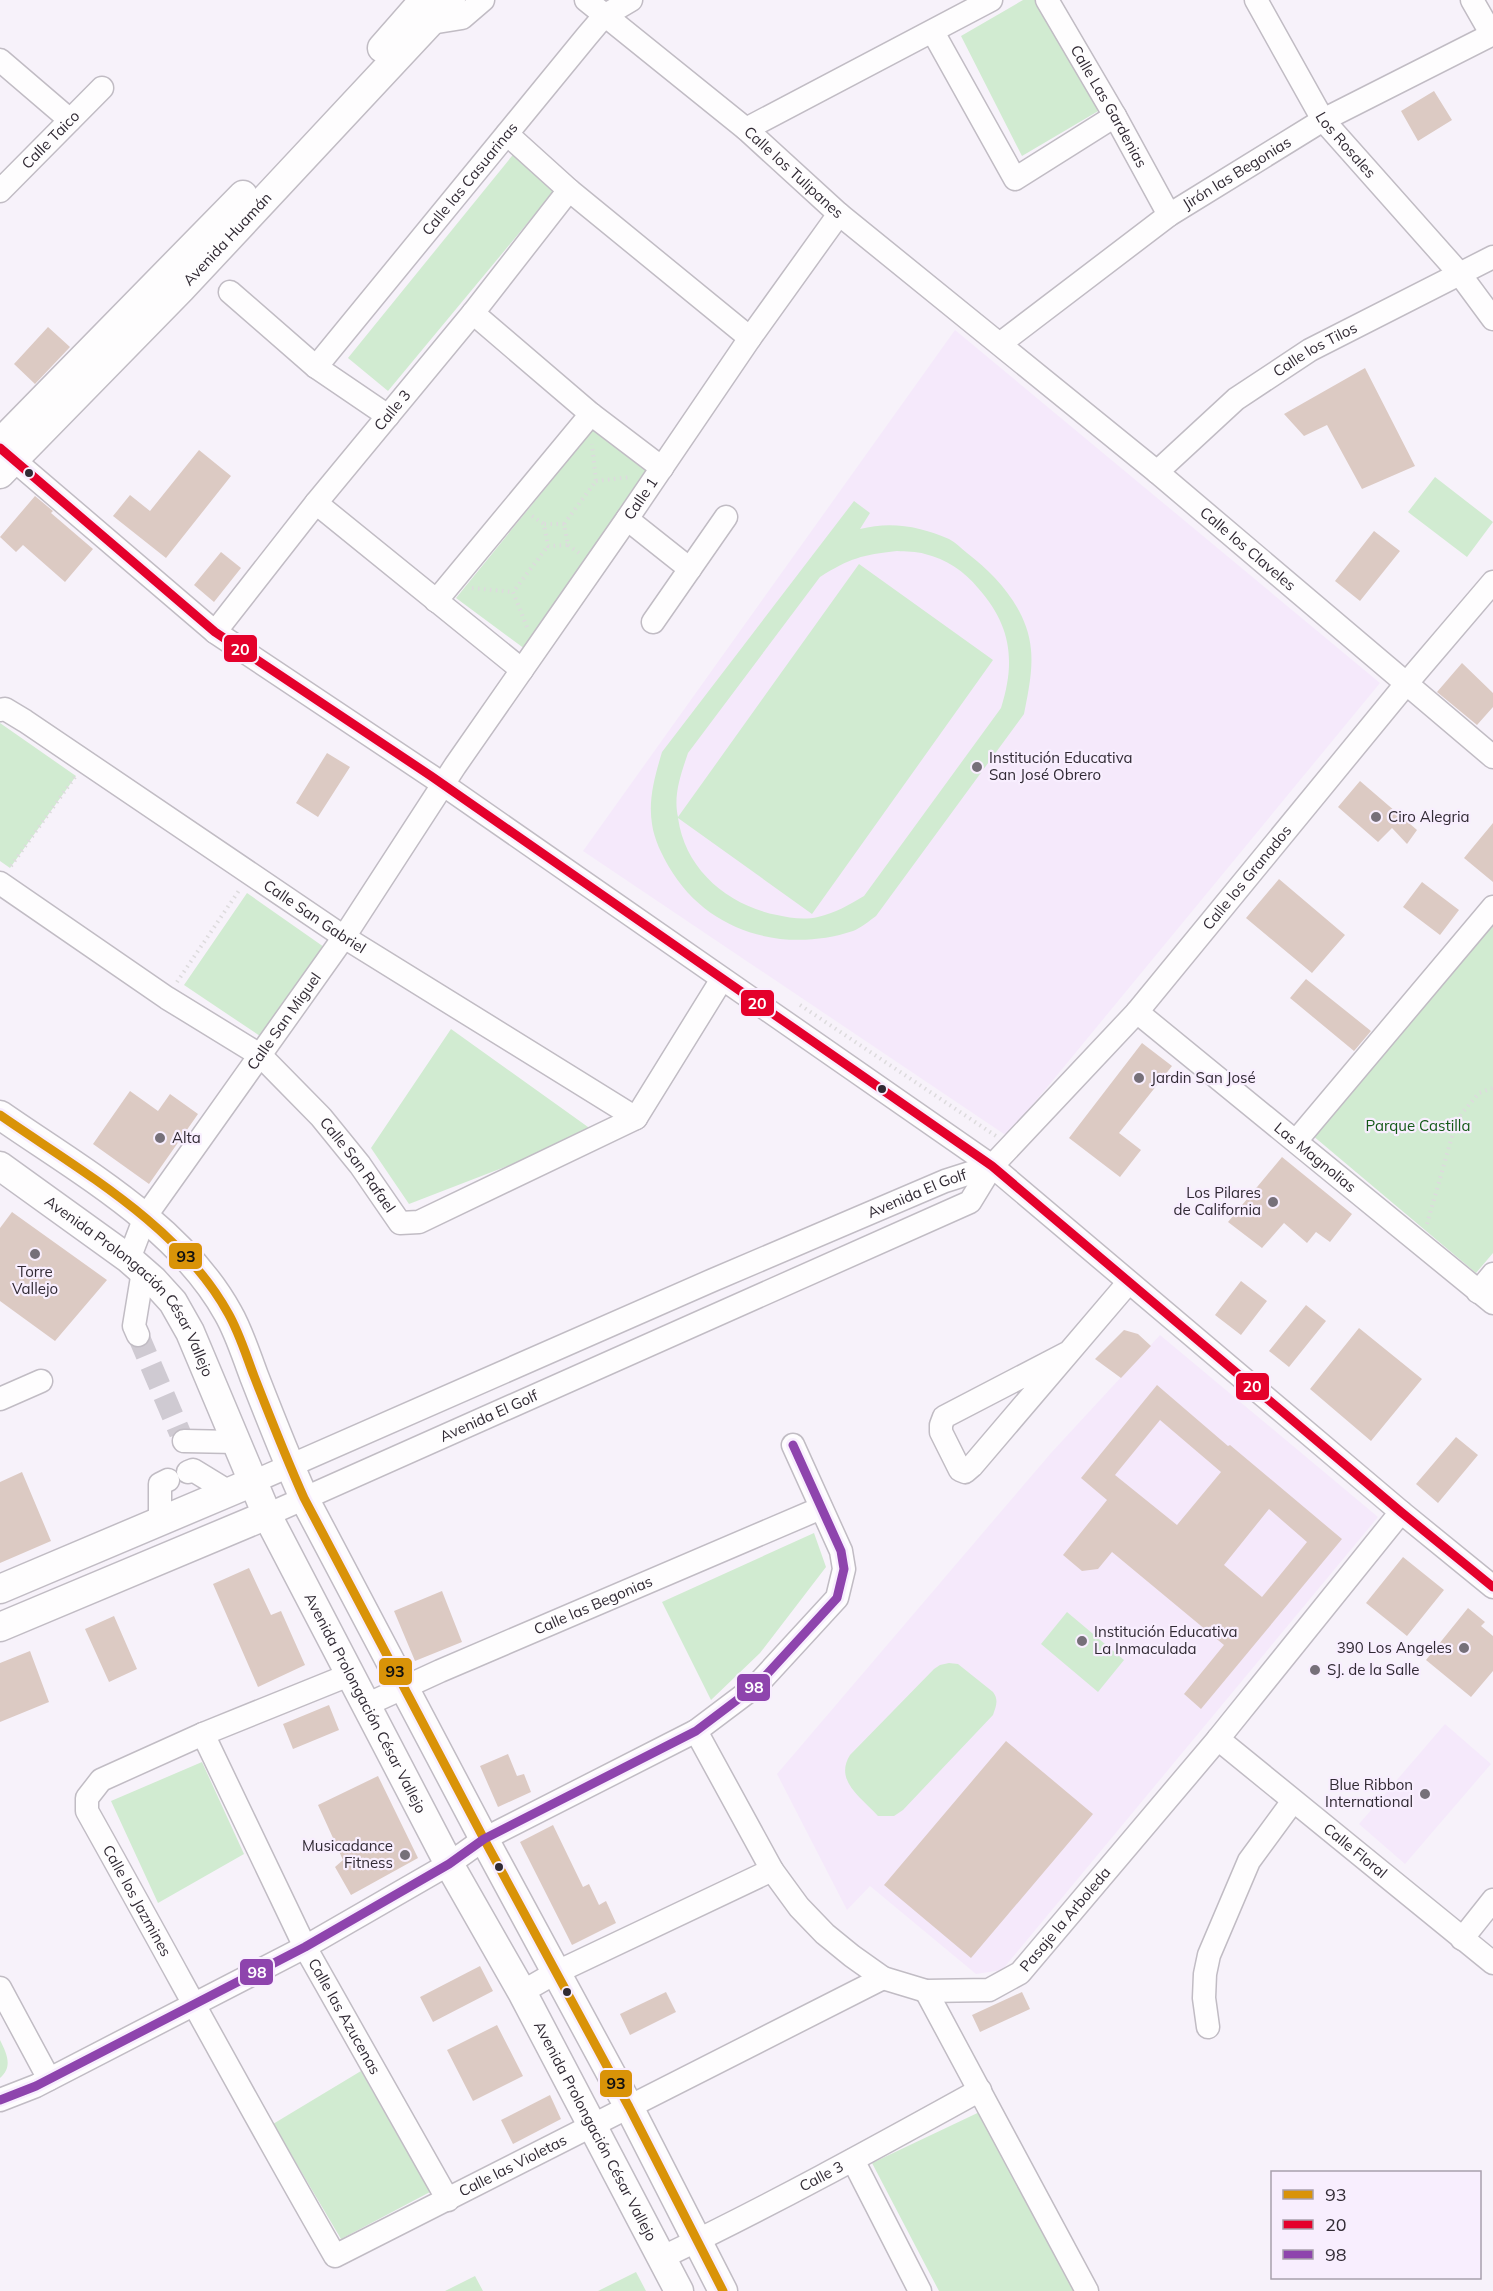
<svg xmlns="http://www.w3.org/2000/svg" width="1493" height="2291" viewBox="0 0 1493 2291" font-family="Mulish,sans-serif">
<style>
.built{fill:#f5e9fb}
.green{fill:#d1ebd1;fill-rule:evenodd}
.building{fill:#dccac3;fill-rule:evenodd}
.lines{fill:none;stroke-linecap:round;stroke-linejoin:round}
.minor-tunnel{stroke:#cfcad2;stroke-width:22;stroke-dasharray:22 11;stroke-linecap:butt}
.minor-casing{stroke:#c1bcc4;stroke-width:25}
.major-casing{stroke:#c1bcc4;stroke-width:31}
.path{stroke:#dddbdd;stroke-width:4;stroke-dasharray:1.5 4.5;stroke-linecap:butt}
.minor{stroke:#fefdfe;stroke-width:22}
.major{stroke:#fefdfe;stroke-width:28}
.bus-1-casing{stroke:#f8eefe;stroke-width:14}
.bus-2-casing{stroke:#f8eefe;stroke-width:14}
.bus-3-casing{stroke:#f8eefe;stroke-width:14}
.bus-1{stroke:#d99308;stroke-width:9}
.bus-2{stroke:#e4002b;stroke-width:9}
.bus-3{stroke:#8e44ad;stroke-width:9}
.bus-dot{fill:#312a34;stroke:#f8eefe;stroke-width:2}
.poi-dot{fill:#767079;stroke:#f8eefe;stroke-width:2}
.labels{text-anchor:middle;stroke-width:4.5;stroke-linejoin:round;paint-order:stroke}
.street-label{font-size:15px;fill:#312a34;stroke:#f8eefe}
.poi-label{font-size:15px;fill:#312a34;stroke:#f8eefe;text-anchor:start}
.park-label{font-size:15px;fill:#145917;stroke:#f8eefe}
.line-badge{stroke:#f8eefe;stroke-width:2}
.badge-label{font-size:16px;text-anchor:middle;font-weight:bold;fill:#fff}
.pale-badge-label{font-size:16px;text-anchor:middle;font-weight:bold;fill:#111}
</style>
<rect width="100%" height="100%" fill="#f7f2fa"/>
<path class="built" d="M955,330L1380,683L1007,1136L583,851Z
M1160,1335L1378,1517L1002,1970L976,1974L870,1886L847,1910L777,1774L1051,1453Z
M1445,1724L1491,1764L1405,1864L1359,1824Z"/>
<path class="green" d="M1023,0H1039L1100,110L1022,156L961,36Z
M516,151L554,191L388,391L348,358Z
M596,426L650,469L525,649L456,598Z
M1435,477L1493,522L1467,557L1408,512Z
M854,501L870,513L860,529C890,521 920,526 949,539C955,542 961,548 967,553C997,576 1028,610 1031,650C1033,671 1028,693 1024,714L876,916C869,921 861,928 853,931C783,954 707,932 669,867C662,855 654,839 652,824C648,799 655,776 662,752ZM897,551C906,552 916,551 925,554C946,559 964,571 978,588C1011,625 1016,661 1001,708L864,896C849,905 835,913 818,917C805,920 789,918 777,915C727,905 685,869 678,818L812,914L993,660L859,564L678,817C673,795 681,774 688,753L820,577C850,558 862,555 897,551Z
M0,723L76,776L10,868L0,861Z
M247,893L324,947L260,1036L184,985Z
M1493,919V1253L1476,1273L1312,1135Z
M451,1029L595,1132L409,1204L371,1148Z
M814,1533L826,1567L760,1653L711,1700L662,1602Z
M1067,1612L1124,1660L1098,1692L1041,1644Z
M949,1663L958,1664L993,1692C999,1700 996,1706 993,1715L903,1810L894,1816H878C861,1797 834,1781 850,1755L934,1669L940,1665Z
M202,1762L244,1854L158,1903L111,1801Z
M0,2040C7,2054 13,2067 0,2078Z
M361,2071L430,2192L341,2239L273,2124Z
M988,2108L1083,2291H939L872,2163Z
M636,2272L646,2291H598Z
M475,2276L483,2291H445Z"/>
<path class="building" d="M1434,91L1452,120L1418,141L1401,111Z
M48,327L70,347L35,384L14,364Z
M1365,368L1415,466L1362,489L1327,425L1304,436L1284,414Z
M199,450L231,476L166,558L113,516L130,495L150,511Z
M35,496L53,511L51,513L93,549L65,582L23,545L16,552L0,537Z
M1374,531L1400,551L1360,601L1335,581Z
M221,552L241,568L214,602L194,585Z
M1462,663L1493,693V707L1477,725L1437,692Z
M327,753L350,767L318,817L296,803Z
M1360,781L1417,830L1407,844L1392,828L1378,842L1338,807Z
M1493,823V882L1464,858Z
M1279,879L1345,935L1312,973L1246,918Z
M1422,882L1459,910L1440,935L1403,907Z
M1306,979L1371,1031L1354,1051L1290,998Z
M1142,1043L1172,1066L1119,1133L1141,1150L1120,1177L1069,1138Z
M130,1091L158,1111L170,1094L198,1114L149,1184L93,1144Z
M1282,1157L1352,1214L1330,1242L1316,1232L1307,1243L1284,1223L1262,1248L1228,1222Z
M12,1212L107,1280L55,1341L0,1301V1228Z
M1241,1281L1267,1301L1241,1335L1215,1315Z
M1306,1305L1326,1321L1289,1367L1269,1351Z
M1359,1328L1422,1379L1371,1441L1310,1389Z
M1124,1330L1138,1334L1151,1346L1121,1378L1095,1359Z
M1157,1385L1228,1446L1230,1445L1342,1539L1201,1709L1184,1694L1224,1645L1112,1552L1098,1569L1082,1571L1063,1555L1107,1500L1081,1478ZM1160,1420L1221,1472L1177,1525L1115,1475ZM1269,1509L1307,1542L1262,1597L1224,1565Z
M1456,1437L1478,1455L1438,1503L1416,1484Z
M22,1472L51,1541L0,1563V1482Z
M1403,1557L1444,1590L1407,1636L1366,1603Z
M249,1568L271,1615L281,1611L305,1665L258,1687L213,1584Z
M442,1591L462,1642L415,1661L394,1611Z
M1468,1608L1485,1622L1481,1626L1493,1636V1671L1471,1697L1426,1660Z
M114,1616L137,1669L109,1682L85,1629Z
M30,1651L49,1702L0,1722V1663Z
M329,1705L339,1730L293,1749L283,1724Z
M1006,1741L1093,1814L971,1958L884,1885Z
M508,1754L517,1776L524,1774L531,1792L498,1807L480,1766Z
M378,1776L418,1858L351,1895L335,1867L343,1860L318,1805Z
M553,1825L583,1887L589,1884L599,1905L606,1901L616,1923L572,1945L520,1842Z
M480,1966L493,1991L433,2022L420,1997Z
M666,1992L676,2012L630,2035L620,2014Z
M1022,1992L1030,2009L980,2032L972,2015Z
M497,2025L523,2076L473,2101L447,2050Z
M550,2095L561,2119L513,2144L501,2120Z"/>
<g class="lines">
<path class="minor-tunnel" d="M138,1335L180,1433"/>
<defs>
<g id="minor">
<path id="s1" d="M586,0L746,129L839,214L1157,472L1493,757"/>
<path id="s2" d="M1047,0L1115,116L1169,215"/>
<path id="s3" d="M1256,0L1323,120L1459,273L1493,319"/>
<path d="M1472,0L1492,35"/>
<path d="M431,23L462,18L483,0"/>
<path d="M933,32L1015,179L1115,116"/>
<path d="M0,60L70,120"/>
<path d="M746,129L991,0"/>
<path d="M507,134L569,190L750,338"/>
<path id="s4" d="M0,191L102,88"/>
<path d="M230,292L316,367L388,416"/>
<path d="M473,313L591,414L662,468"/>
<path id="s5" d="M1001,343L1169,215L1323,120L1493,34"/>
<path id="s6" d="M316,367L587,36L604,16L631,0"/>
<path d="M1,449L215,632L431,776L992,1166L1401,1512L1493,1587"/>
<path id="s7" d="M1157,472L1236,399L1310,350L1493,257"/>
<path d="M316,503L522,670"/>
<path d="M627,519L690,569"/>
<path d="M436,601L591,414"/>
<path d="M653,622L726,517"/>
<path id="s8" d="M215,632L316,503L473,313L569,190"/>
<path id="s9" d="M0,710L5,709L25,721L344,937L636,1118"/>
<path id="s10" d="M0,883L167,998L260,1055L321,1117L360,1165L400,1223L419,1222L636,1118L722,979"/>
<path id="s11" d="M1137,1012L1493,1303"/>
<path d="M1296,1141L1493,907"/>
<path id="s12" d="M129,1259L145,1217L344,937L455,766L627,519L750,338L839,214"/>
<path d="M1478,1292L1493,1274"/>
<path d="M138,1335L134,1326L143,1271"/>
<path d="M1069,1352L944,1417L941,1425V1432L960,1470L965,1472L972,1466L1128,1283"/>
<path d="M0,1399L41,1381"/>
<path d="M184,1441L236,1442"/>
<path d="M188,1472L193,1470L229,1492"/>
<path id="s13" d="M253,1482L713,1280L945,1181L992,1166"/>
<path id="s14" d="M267,1515L970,1202L992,1166L1137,1012L1406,684L1493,582"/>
<path d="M160,1521V1484L168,1480"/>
<path id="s15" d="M349,1675L203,1734L101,1780L87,1798V1811C170,1959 250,2109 335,2256L883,1978"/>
<path id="s16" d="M366,1705L440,1671L821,1508"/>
<path id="s17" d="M696,1731L772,1870L799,1907L825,1934L852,1956L883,1978L926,1991L989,1990L1020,1973L1218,1739L1401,1512"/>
<path id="s18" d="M203,1734L305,1947L448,2200"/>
<path id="s19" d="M1218,1739L1493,1963"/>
<path d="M1462,1939L1493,1900"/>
<path d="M0,1988L49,2079"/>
<path d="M926,1991L1087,2291"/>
<path d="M522,1992L555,1973L772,1870"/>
<path d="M1208,2027L1204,1998L1205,1974L1209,1955L1249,1861L1293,1801"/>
<path d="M0,2100L36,2086L305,1947L449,1864L484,1839L696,1731L757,1685L837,1598L844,1569L841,1551L793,1445"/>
<path d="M853,2160L920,2291"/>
<path id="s20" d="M661,2258C770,2206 875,2148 980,2090"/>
</g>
<g id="major">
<path d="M382,48L424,0"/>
<path d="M0,443L243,195"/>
<path id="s21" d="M0,474L181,289L451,0"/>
<path d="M0,1115C79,1170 180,1226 228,1313C239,1332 246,1355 254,1376C270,1417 286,1458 304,1498L484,1839L629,2107L723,2291"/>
<path id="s22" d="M0,1166L129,1259L153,1280L173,1302L190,1332L267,1515L449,1864L522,1992L679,2291"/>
<path d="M0,1589L253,1482"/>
<path d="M0,1627L267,1515"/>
</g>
</defs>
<use href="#minor" class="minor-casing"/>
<use href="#major" class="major-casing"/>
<path class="path" d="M596,481L631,477
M532,516L544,524
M564,524H544L548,546L568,545L564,524L596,481L592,444
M568,545L579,553
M472,588L513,592
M527,627L513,592L548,546
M11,866L75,777
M177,982L240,889
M800,1005L996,1136
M1427,1224L1457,1119L1479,1093L1493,1088"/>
<use href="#minor" class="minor"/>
<use href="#major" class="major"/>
<defs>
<path id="bus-1" d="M0,1115C79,1170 180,1226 228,1313C239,1332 246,1355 254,1376C270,1417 286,1458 304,1498L484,1839L629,2107L723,2291"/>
<path id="bus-2" d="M0,448L215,632L431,776L992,1166L1401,1512L1493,1587"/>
<path id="bus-3" d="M0,2100L36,2086L305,1947L449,1864L484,1839L696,1731L757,1685L837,1598L844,1569L841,1551L793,1445"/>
</defs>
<use href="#bus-1" class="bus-1-casing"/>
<use href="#bus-2" class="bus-2-casing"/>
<use href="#bus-3" class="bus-3-casing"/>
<use href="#bus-1" class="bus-1"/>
<use href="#bus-2" class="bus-2"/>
<use href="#bus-3" class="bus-3"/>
</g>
<g class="bus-dot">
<circle cx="29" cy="473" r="5"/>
<circle cx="882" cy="1089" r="5"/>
<circle cx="499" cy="1867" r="5"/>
<circle cx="567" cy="1992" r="5"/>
</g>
<g class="poi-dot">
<circle cx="977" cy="767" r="6"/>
<circle cx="1376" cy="817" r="6"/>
<circle cx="1139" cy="1078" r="6"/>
<circle cx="160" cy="1138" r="6"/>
<circle cx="1273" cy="1202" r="6"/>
<circle cx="35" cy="1254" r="6"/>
<circle cx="1082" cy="1641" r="6"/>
<circle cx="1464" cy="1648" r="6"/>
<circle cx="1315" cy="1670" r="6"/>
<circle cx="1425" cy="1794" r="6"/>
<circle cx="405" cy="1855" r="6"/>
</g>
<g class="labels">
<g class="street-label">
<text dy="5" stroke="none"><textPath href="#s2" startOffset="123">Calle Las Gardenias</textPath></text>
<text dy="5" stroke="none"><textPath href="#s4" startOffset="72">Calle Taico</textPath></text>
<text dy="5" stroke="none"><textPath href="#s3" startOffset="171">Los Rosales</textPath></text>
<text dy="5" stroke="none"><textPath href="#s1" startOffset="270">Calle los Tulipanes</textPath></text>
<text dy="5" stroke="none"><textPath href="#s5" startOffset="291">Jirón las Begonias</textPath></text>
<text dy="5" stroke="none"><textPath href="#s6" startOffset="243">Calle las Casuarinas</textPath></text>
<text dy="5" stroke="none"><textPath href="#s21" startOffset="327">Avenida Huamán</textPath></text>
<text dy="5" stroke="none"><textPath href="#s7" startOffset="201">Calle los Tilos</textPath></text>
<text dy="5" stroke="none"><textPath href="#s8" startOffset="284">Calle 3</textPath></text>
<text dy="5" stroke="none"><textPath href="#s12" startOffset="918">Calle 1</textPath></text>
<text dy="5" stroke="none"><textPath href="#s1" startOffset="860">Calle los Claveles</textPath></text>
<text dy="5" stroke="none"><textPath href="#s14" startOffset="1197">Calle los Granados</textPath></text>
<text dy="5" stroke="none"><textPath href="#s9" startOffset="378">Calle San Gabriel</textPath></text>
<text dy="5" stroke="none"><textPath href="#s12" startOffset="285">Calle San Miguel</textPath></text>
<text dy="5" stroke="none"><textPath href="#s11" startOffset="230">Las Magnolias</textPath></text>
<text dy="5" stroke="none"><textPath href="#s10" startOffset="459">Calle San Rafael</textPath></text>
<text dy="5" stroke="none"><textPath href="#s13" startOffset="724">Avenida El Golf</textPath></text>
<text dy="5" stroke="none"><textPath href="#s22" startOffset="180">Avenida Prolongación César Vallejo</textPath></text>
<text dy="5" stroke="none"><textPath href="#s14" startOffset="243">Avenida El Golf</textPath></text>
<text dy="5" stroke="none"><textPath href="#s16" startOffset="248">Calle las Begonias</textPath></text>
<text dy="5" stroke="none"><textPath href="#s22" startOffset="666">Avenida Prolongación César Vallejo</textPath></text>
<text dy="5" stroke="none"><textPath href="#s19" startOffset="177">Calle Floral</textPath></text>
<text dy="5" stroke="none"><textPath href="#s15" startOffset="408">Calle los Jazmines</textPath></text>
<text dy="5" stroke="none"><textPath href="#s17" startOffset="528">Pasaje la Arboleda</textPath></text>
<text dy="5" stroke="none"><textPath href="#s18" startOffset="316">Calle las Azucenas</textPath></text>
<text dy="5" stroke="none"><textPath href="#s22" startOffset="1152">Avenida Prolongación César Vallejo</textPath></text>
<text dy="5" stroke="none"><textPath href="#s15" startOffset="1014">Calle las Violetas</textPath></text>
<text dy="5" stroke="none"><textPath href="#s20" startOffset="180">Calle 3</textPath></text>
</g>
<g class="poi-label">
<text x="989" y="763">Institución Educativa<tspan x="989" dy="17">San José Obrero</tspan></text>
<text x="1388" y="822">Ciro Alegria</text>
<text x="1151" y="1083">Jardin San José</text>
<text x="172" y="1143">Alta</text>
<text x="1261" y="1198" text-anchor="end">Los Pilares<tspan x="1261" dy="17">de California</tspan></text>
<text x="35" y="1277" text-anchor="middle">Torre<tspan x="35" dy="17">Vallejo</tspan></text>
<text x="1094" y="1637">Institución Educativa<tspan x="1094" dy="17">La Inmaculada</tspan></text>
<text x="1452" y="1653" text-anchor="end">390 Los Angeles</text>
<text x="1327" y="1675">SJ. de la Salle</text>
<text x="1413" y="1790" text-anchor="end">Blue Ribbon<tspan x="1413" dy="17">International</tspan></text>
<text x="393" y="1851" text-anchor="end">Musicadance<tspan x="393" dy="17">Fitness</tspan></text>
</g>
<g class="park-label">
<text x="1418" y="1131">Parque Castilla</text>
</g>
</g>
<g class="line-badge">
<rect x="223" y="634" width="35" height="29" rx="6" fill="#e4002b"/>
<rect x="740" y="989" width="35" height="28" rx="6" fill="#e4002b"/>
<rect x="168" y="1242" width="35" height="28" rx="6" fill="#d99308"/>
<rect x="1235" y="1372" width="35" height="29" rx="6" fill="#e4002b"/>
<rect x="378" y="1657" width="35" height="29" rx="6" fill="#d99308"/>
<rect x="736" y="1673" width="35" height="29" rx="6" fill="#8e44ad"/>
<rect x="239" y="1958" width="35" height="28" rx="6" fill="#8e44ad"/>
<rect x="599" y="2069" width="34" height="29" rx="6" fill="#d99308"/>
</g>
<g class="badge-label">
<text x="240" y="655">20</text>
<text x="757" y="1009">20</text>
<text x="1252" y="1392">20</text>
<text x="754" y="1693">98</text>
<text x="257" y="1978">98</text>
</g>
<g class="pale-badge-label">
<text x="186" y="1262">93</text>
<text x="395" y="1677">93</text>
<text x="616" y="2089">93</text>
</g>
<rect x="1271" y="2171" width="210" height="108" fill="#f8eefe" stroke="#a8a0ad" stroke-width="1.5"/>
<rect x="1283" y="2190" width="30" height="9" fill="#d99308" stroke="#a8a0ad" stroke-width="1.5"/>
<text x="1325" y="2201" font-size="18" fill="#312a34">93</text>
<rect x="1283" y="2220" width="30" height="9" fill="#e4002b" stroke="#a8a0ad" stroke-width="1.5"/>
<text x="1325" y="2231" font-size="18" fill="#312a34">20</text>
<rect x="1283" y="2250" width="30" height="9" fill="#8e44ad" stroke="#a8a0ad" stroke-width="1.5"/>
<text x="1325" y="2261" font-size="18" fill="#312a34">98</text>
</svg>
